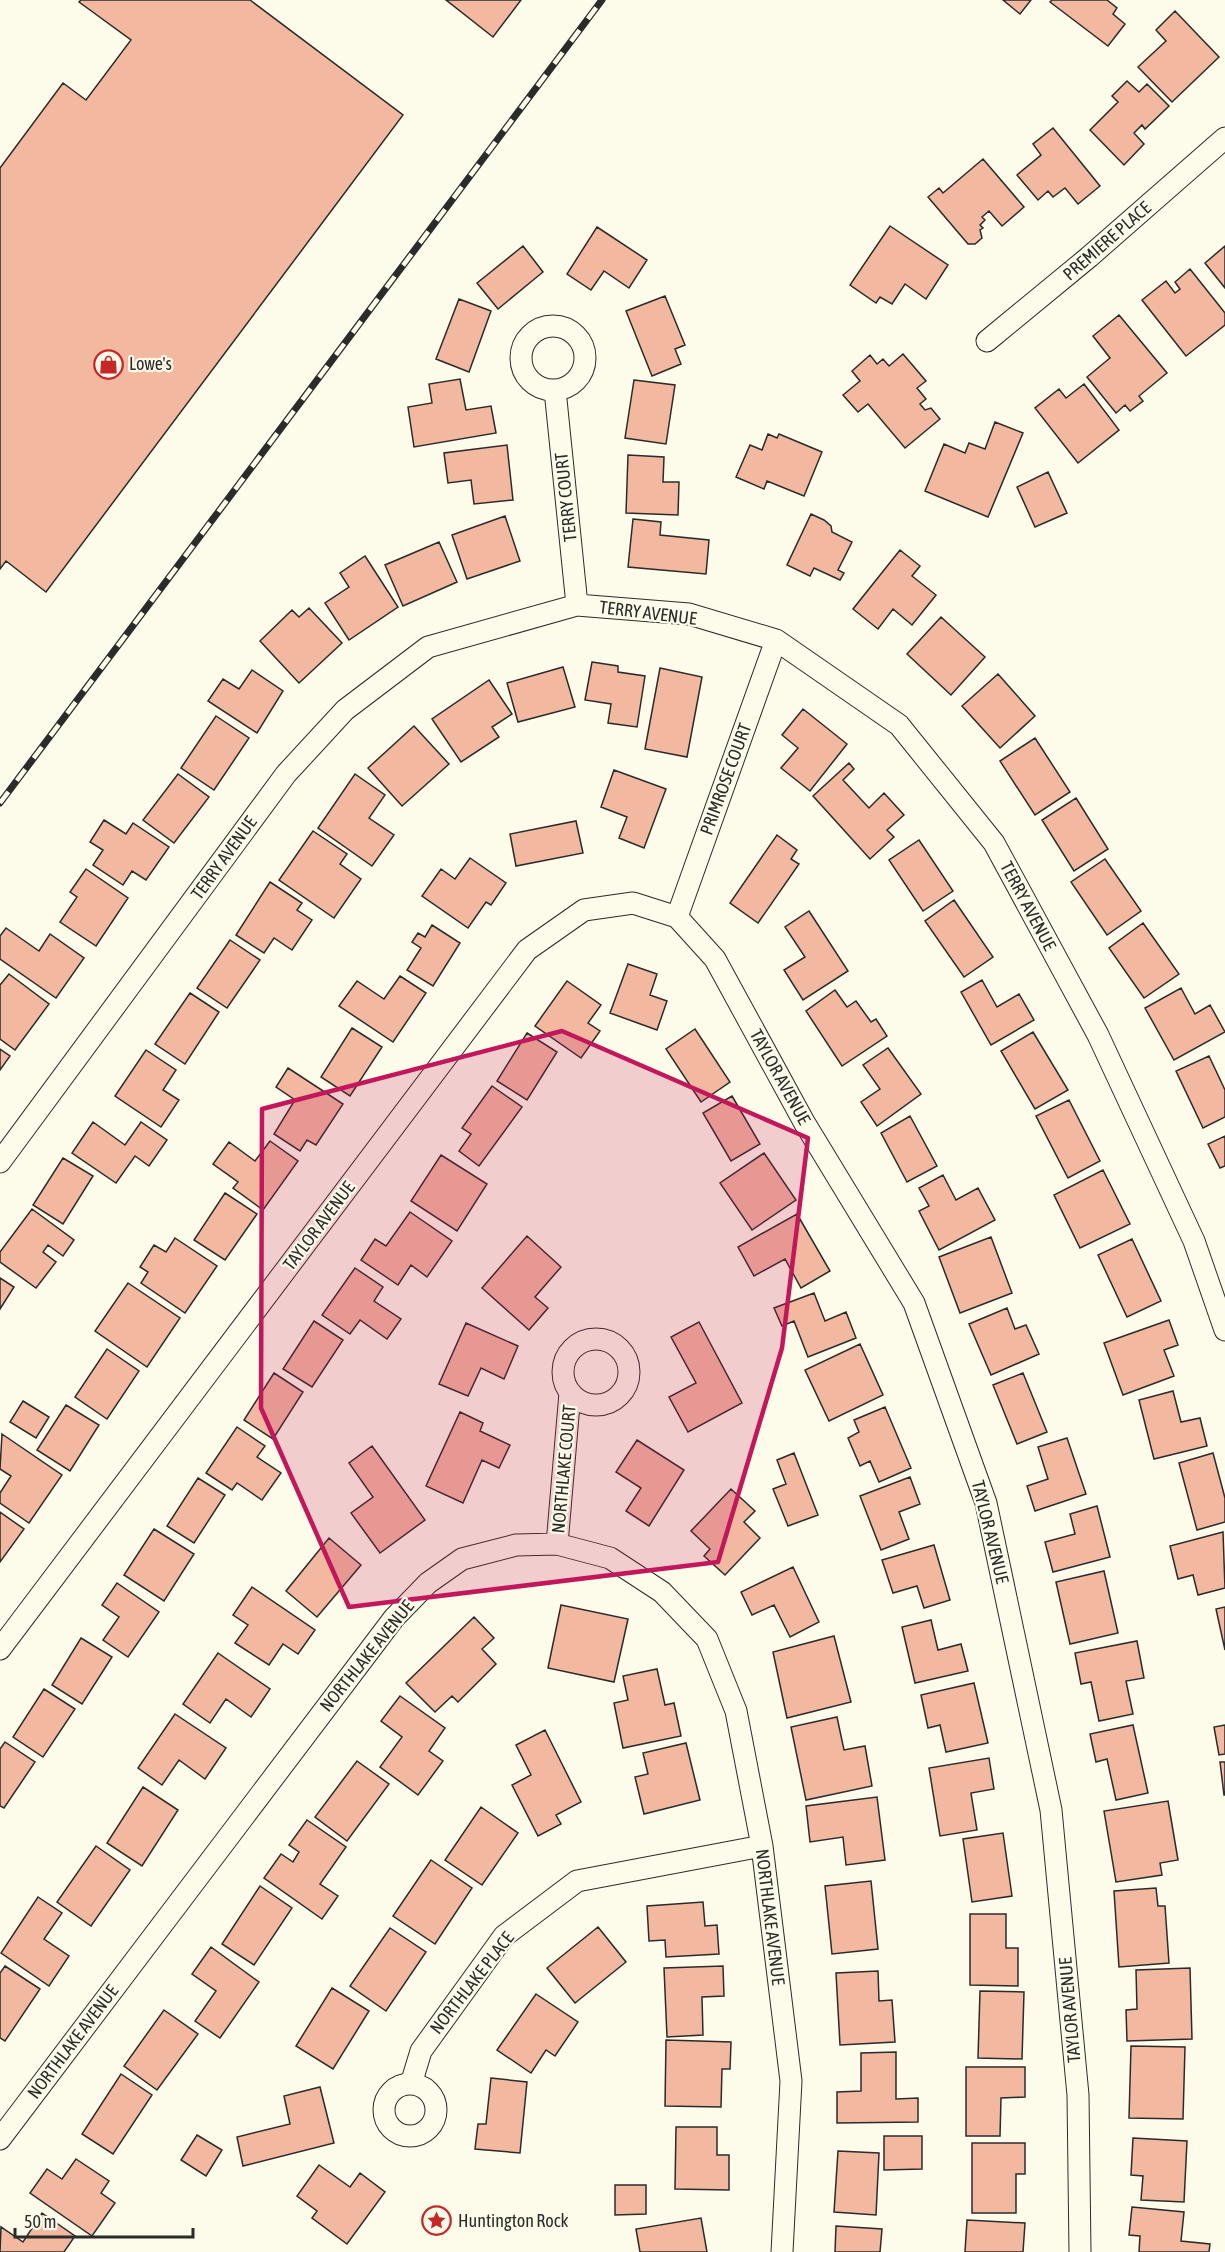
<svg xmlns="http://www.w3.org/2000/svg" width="1225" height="2252" viewBox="0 0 1225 2252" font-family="'Asap Condensed',sans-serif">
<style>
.building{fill:#f2b8a0;stroke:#2b2b2b;stroke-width:1.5}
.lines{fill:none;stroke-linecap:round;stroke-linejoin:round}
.street-casing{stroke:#2b2b2b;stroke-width:23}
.street{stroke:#fdfbea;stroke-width:21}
.rail-casing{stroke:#2b2b2b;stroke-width:7}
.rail{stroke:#fdfbea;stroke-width:4.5;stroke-dasharray:14;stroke-linecap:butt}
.marked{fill:#c2185b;fill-opacity:0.2;stroke:#c2185b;stroke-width:4.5;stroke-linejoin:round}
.labels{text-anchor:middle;stroke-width:4.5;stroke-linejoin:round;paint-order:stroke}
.street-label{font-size:18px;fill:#2b2b2b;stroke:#fdfbea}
.poi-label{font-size:18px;fill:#2b2b2b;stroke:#fdfbea;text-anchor:start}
</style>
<rect width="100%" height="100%" fill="#fdfbea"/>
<path class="building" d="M81,0H250L403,115L46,592L6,561L0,569V168L63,83L86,100L131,40L79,2Z
M446,0H521L493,37Z
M1003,0H1031L1020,14Z
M1052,0H1107L1117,8L1113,14L1125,24L1108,46L1050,2Z
M1175,11L1219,57L1172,102L1138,67L1166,41L1156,30Z
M1127,81L1139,92L1147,84L1169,106L1145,129L1142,125L1134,133L1144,144L1124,165L1090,130L1118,102L1112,96Z
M1053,128L1100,186L1078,204L1065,188L1053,197L1048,191L1038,200L1017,175L1041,155L1033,144Z
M983,159L1024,207L1002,226L989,211L982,217L985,220L980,225L983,228L980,230L982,238L975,244H968L928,197L939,188L943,193Z
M890,226L948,265L926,299L905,284L892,304L880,297L876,303L850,285Z
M597,227L647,260L629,288L604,271L591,290L567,274Z
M523,246L543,272L498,309L477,283Z
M1225,246V288L1205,263Z
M1190,269L1225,313V325L1186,356L1142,300L1166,281L1175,293L1180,289L1175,282Z
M665,296L685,345L675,349L681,364L652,376L626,311Z
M459,299L491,311L469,372L436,359Z
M1119,315L1167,373L1139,396L1143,401L1130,411L1125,405L1116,413L1087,377L1110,358L1093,336Z
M903,354L926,381L917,388L926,399L920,404L925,410L931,408L940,419L905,448L868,404L858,412L843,395L860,381L852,371L870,355L877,364L883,359L889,366Z
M460,379L466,410L491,406L496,433L414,447L408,407L432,403L429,384Z
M634,380L675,385L666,444L625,438Z
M1084,384L1119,430L1078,463L1035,408L1059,389L1066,398Z
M995,422L1023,433L988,517L925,491L944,444L965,453L969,443L985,449Z
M768,434L777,438L779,434L822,452L804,496L767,481L764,489L736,477L750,445L762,450Z
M507,445L513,500L474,504L471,480L448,483L444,453Z
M628,455L664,457L663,482H679L678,515L626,513Z
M1048,472L1067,513L1035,527L1017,487Z
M811,514L824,520L831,526L832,532L852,542L838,570L844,573L840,580L814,568L810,576L787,565Z
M505,516L520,561L467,579L452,535Z
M633,519L661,522L660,535L709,540L706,574L628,567Z
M439,542L457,582L403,606L385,565Z
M900,550L920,566L912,576L936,595L912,625L893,609L878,629L853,609Z
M365,556L398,607L349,640L325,603L349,587L340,573Z
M309,608L342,643L299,683L260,641L292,610L299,617Z
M941,617L985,657L951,695L907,654Z
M592,662L618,666V672L645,676L637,727L608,723L611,704L585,700Z
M563,667L575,707L518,722L507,683Z
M660,668L702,677L687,757L645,749Z
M252,670L283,691L257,733L208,701L223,679L239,689Z
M998,674L1035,716L1000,748L962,706Z
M489,680L512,714L492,727L499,737L461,762L432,719Z
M803,709L847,744L810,791L781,768L798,748L782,735Z
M216,716L249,738L214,790L181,768Z
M414,726L449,764L402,806L368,768Z
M1035,738L1070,792L1035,815L1000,761Z
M849,763L854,769L843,780L869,808L884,793L904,815L887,830L894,837L870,859L813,796Z
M614,770L666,789L644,848L619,838L627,817L601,807Z
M178,774L209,797L174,843L143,820Z
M355,774L385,795L369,818L394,835L372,866L318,828Z
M1076,798L1108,849L1074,871L1042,820Z
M104,820L126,834L133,823L169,847L146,880L132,871L123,885L93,865L103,850L90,842Z
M576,821L583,853L516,866L510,834Z
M313,831L347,854L340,864L361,879L334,918L279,880Z
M777,835L797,850L791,859L799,864L758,923L730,903Z
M919,840L953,891L923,911L889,860Z
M470,858L506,883L491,905L486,902L468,928L422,896L441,869L455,879Z
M1105,859L1141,911L1107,935L1071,882Z
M86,869L128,898L96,946L60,922L77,897L70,892Z
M270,882L302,903L297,910L312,920L292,950L274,938L264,953L236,935Z
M954,900L993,957L964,977L925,921Z
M809,911L848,971L803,1000L784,970L805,957L785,927Z
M1143,923L1179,974L1144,998L1109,948Z
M432,925L460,943L433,986L407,970L421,948L412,942L418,933L425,937Z
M6,928L39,951L50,934L84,958L56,998L0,959V936Z
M230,940L260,960L227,1008L197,988Z
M628,964L657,974L650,995L667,1001L657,1030L610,1013Z
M9,974L49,1004L15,1050L0,1039V985Z
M400,976L426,993L393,1042L339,1006L357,981L384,999Z
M982,980L997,1007L1019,994L1034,1020L991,1045L961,992Z
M567,981L601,1005L588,1023L600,1031L581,1058L535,1026Z
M1181,988L1195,1014L1210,1005L1225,1032L1174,1060L1145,1008Z
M835,990L847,1007L856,1001L871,1022L876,1019L887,1036L842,1066L806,1011Z
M190,993L219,1012L185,1064L155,1044Z
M352,1028L382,1047L350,1096L321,1077Z
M695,1029L730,1082L701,1102L666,1049Z
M1033,1032L1068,1090L1035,1109L1001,1051Z
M527,1033L557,1052L527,1100L497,1081Z
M888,1048L921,1094L877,1126L861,1102L880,1089L863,1065Z
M0,1049L10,1056L0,1070Z
M146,1050L176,1070L163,1090L179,1100L161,1127L115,1096Z
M1209,1056L1225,1090V1117L1203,1128L1176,1071Z
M288,1068L343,1104L316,1145L307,1140L300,1151L274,1134L295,1100L276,1087Z
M492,1086L522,1107L479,1166L459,1151L471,1134L462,1128Z
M732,1096L760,1144L731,1161L703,1113Z
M1069,1100L1100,1161L1068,1178L1036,1116Z
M910,1116L937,1166L907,1182L881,1133Z
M93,1122L125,1145L141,1122L167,1140L149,1166L135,1156L116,1183L72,1153Z
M1225,1136V1166L1220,1168L1208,1144Z
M270,1141L298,1161L263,1210L233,1188L238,1182L213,1164L229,1142L255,1161Z
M764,1153L796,1200L752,1230L720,1183Z
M441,1155L487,1184L457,1231L411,1201Z
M63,1158L93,1176L63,1224L33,1205Z
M1103,1170L1130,1224L1080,1248L1054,1195Z
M943,1175L956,1200L978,1188L995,1220L939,1250L919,1211L929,1206L919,1188Z
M225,1193L257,1214L225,1260L194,1240Z
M32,1209L74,1240L63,1256L48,1245L43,1252L56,1262L36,1288L0,1262V1252Z
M410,1212L452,1241L427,1277L411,1265L398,1285L361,1260L375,1239L386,1246Z
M797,1214L830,1271L801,1288L785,1259L754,1276L738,1247Z
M527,1236L561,1267L535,1297L548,1308L529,1330L482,1288Z
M991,1237L1012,1293L960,1313L939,1257Z
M175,1238L217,1266L185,1313L141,1283L148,1272L140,1267L154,1245L166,1252Z
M1132,1239L1161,1301L1127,1317L1098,1255Z
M355,1268L383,1287L374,1301L401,1319L387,1339L360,1320L350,1334L322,1315Z
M0,1278L14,1287L0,1309Z
M128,1283L180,1318L147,1367L95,1331Z
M814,1293L825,1321L846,1312L856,1338L808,1357L794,1321L782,1326L774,1308Z
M1007,1308L1015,1329L1026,1325L1039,1354L991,1375L969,1324Z
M1169,1320L1178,1345L1164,1350L1174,1376L1123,1395L1104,1343Z
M314,1321L343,1340L312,1387L283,1369Z
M699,1322L742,1403L688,1432L669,1397L696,1383L671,1337Z
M466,1323L518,1346L504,1379L481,1368L468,1396L439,1384Z
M860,1344L883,1395L829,1421L805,1370Z
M107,1349L139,1371L107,1419L75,1397Z
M274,1373L303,1392L273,1439L244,1420Z
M1023,1373L1047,1432L1017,1444L993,1385Z
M1173,1391L1181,1422L1200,1418L1207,1446L1154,1459L1139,1400Z
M23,1401L49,1417L36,1438L10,1422Z
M66,1405L99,1425L70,1471L37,1450Z
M885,1407L911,1468L879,1482L870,1461L860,1466L848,1438L859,1432L854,1420Z
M460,1412L483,1423L480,1431L510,1445L499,1468L482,1460L463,1503L426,1486Z
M237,1427L265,1446L257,1457L281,1473L262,1500L237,1483L232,1490L206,1473Z
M2,1434L62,1475L29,1523L0,1503V1493L11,1476L0,1469Z
M1067,1438L1086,1494L1035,1511L1027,1486L1048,1479L1038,1447Z
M637,1440L684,1470L649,1526L626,1511L641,1488L616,1472Z
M372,1446L425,1520L380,1553L351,1513L373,1497L349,1463Z
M794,1453L818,1515L788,1526L773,1489L786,1484L777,1460Z
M1213,1453L1225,1498V1522L1197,1530L1179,1463Z
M910,1477L920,1504L899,1512L909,1539L881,1550L860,1496Z
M198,1478L225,1495L194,1543L167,1526Z
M731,1489L755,1511L744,1522L760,1538L725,1575L704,1556L710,1549L691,1531Z
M1097,1506L1110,1557L1053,1572L1045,1542L1075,1534L1070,1514Z
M0,1512L24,1529L0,1562Z
M154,1529L194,1554L164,1601L124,1575Z
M1223,1532L1225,1588L1198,1595L1193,1575L1178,1579L1170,1546Z
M329,1538L361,1565L317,1617L286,1591Z
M934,1545L950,1600L924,1608L917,1586L893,1593L882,1560Z
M793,1567L819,1622L790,1637L774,1605L752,1615L741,1592Z
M1104,1571L1118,1633L1070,1644L1056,1582Z
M117,1583L159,1612L128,1657L103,1640L119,1617L102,1605Z
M252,1587L315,1630L298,1654L283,1644L269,1665L235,1643L248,1625L233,1615Z
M561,1605L628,1619L614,1682L548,1668Z
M1225,1607V1650L1216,1609Z
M474,1617L494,1638L482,1649L496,1664L458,1702L452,1696L435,1712L406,1683Z
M931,1620L938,1650L961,1644L968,1671L915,1683L902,1627Z
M834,1636L851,1702L787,1718L773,1652Z
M81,1638L112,1657L82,1704L52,1685Z
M1137,1641L1144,1678L1126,1681L1133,1714L1099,1721L1091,1682L1081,1684L1075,1653Z
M218,1653L270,1689L251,1717L226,1699L210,1723L183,1704Z
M657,1669L665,1705L674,1703L681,1736L623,1748L614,1703L628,1700L623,1676Z
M974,1683L988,1743L946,1752L940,1725L928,1728L921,1695Z
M44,1689L75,1709L43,1757L13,1737Z
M400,1696L445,1728L429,1751L443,1761L418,1795L380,1767L402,1737L381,1721Z
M175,1714L226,1748L205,1779L179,1760L162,1785L138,1768Z
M837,1717L844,1750L865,1746L872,1786L806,1800L791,1727Z
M1133,1725L1148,1793L1116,1800L1107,1759L1096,1762L1090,1734Z
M1225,1725V1754L1219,1755L1214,1727Z
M545,1730L581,1802L556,1815L561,1824L538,1836L512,1785L531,1775L516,1745Z
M5,1742L35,1762L4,1808L0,1806V1749Z
M686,1743L700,1800L644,1814L635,1777L648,1774L643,1753Z
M989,1758L994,1789L971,1793L977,1830L940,1836L929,1768Z
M357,1761L389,1784L347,1841L315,1817Z
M1220,1762H1225V1795H1224Z
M143,1787L178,1810L142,1866L107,1843Z
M877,1797L885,1860L846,1865L843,1837L810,1842L806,1806Z
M1168,1801L1178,1860L1160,1863L1162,1875L1116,1882L1104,1811Z
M481,1807L518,1833L482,1885L445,1860Z
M307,1820L346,1847L320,1884L338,1896L322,1919L264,1878L281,1854L293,1862L299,1852L289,1845Z
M1003,1833L1012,1896L972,1902L963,1839Z
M96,1846L130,1870L91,1926L57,1902Z
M431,1860L472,1888L435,1944L393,1916Z
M871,1881L878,1949L832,1954L825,1886Z
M260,1886L292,1908L254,1965L222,1944Z
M1156,1888L1158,1906H1165L1169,1963L1119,1967L1114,1891Z
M38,1897L62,1913L44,1939L69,1956L49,1986L1,1953Z
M703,1902L705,1926L717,1925L719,1954L666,1957L665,1940L649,1941L647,1906Z
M970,1914H1006V1948H1018V1986L970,1985Z
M598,1927L626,1962L575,2003L547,1968Z
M390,1928L426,1952L386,2011L350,1986Z
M211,1947L259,1982L220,2038L195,2021L216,1991L192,1974Z
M5,1966L40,1989L5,2041L0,2038V1973Z
M723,1966L724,1996L702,1997L703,2035L667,2037L664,1968Z
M1190,1968L1192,2039L1127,2041L1126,2010L1137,2009L1136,1970Z
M878,1971L879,2001L892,2000L895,2042L840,2045L836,1973Z
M332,1988L369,2011L333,2069L296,2046Z
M980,1991L1024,1992L1022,2059L978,2058Z
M536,1994L578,2022L555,2056L546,2050L531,2073L497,2050Z
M164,2010L198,2034L157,2090L124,2066Z
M666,2040L731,2042L730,2069H722L721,2107L665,2106Z
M1131,2046L1185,2047L1183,2119L1129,2118Z
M896,2052V2099L918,2098V2122L837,2123V2092L861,2091V2053Z
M966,2067H1025V2097L1001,2098L1000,2136H966Z
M121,2074L152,2095L113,2154L82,2134Z
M491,2078L527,2082L520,2153L475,2149L478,2124H486Z
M320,2087L334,2143L243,2166L237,2137L290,2124L284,2096Z
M676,2127H717V2155H729V2190L675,2189Z
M197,2135L222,2150L206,2176L181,2160Z
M884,2136H922V2169L884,2170Z
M1133,2138L1187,2141L1184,2202L1141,2200L1143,2176L1131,2175Z
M972,2143H1025V2174H1016V2213H972Z
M838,2151L879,2153L876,2215L834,2212Z
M76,2159L109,2181L101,2193L115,2203L92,2236L30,2193L47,2169L62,2179Z
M319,2165L350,2187L360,2173L385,2192L347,2244L312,2218L317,2211L297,2196Z
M615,2185H646V2214L615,2215Z
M1132,2207L1184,2212L1181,2241L1210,2244L1209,2252H1139L1140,2236L1129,2235Z
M42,2213L75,2236L64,2252H0L1,2227L23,2242Z
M701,2218L707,2252H640L636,2229Z
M967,2220L1025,2223L1023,2252H965Z
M836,2226L882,2229L880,2252H835Z"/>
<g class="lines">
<defs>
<path id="street" d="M521 358a32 32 0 1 1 64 0a32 32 0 1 1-64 0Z
M987,341L1089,257L1225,138
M555,390L577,605
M677,917L776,640
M0,1162L286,774L345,710L428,647L577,605L689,614L776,640L899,725L994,843L1098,1035L1194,1241L1225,1330
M563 1372a33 33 0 1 1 66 0a33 33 0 1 1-66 0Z
M557,1544L570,1393
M0,1649L527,950L584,910L633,903L677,917L715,959L804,1122L914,1303L986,1503L1051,1810L1078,2095L1080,2252
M411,2084L421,2051L504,1936L577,1881L762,1846
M384 2110a26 26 0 1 1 52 0a26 26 0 1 1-52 0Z
M0,2139L394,1618L428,1583L462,1559L516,1545L557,1544L610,1558L662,1592L707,1639L736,1711L762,1846L791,2081L782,2252"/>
</defs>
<use href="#street" class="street-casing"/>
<use href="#street" class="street"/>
<defs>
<path id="rail" d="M0,803L602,0"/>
</defs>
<use href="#rail" class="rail-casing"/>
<use href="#rail" class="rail"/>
</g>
<path class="marked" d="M562,1031L808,1138L782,1348L718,1562L349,1607L261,1408L262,1109Z"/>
<defs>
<symbol id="shop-ring" viewBox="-11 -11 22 22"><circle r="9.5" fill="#fdfbea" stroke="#c62828" stroke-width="1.5"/><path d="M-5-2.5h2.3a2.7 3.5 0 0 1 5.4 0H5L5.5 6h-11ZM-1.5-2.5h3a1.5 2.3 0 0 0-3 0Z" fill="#c62828"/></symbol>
<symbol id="sight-ring" viewBox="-11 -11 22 22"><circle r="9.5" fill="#fdfbea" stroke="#c62828" stroke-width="1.5"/><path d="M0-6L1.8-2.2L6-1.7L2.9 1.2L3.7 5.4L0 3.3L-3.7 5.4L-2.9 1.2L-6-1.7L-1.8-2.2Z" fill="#c62828"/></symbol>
</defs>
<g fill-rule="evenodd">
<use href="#shop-ring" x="92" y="348" width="33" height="33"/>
<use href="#sight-ring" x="420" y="2204" width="33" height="33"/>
</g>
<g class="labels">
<g class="street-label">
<text transform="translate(1107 241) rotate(-41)" y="6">PREMIERE PLACE</text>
<text transform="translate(566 497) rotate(-96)" y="6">TERRY COURT</text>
<text transform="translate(648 613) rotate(7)" y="6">TERRY AVENUE</text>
<text transform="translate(726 779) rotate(-70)" y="6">PRIMROSE COURT</text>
<text transform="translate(224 858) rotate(-54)" y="6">TERRY AVENUE</text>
<text transform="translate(1028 906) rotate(62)" y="6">TERRY AVENUE</text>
<text transform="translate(780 1077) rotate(61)" y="6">TAYLOR AVENUE</text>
<text transform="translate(319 1226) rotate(-53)" y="6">TAYLOR AVENUE</text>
<text transform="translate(564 1469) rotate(-85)" y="6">NORTHLAKE COURT</text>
<text transform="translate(990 1532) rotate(76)" y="6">TAYLOR AVENUE</text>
<text transform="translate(367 1656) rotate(-51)" y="6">NORTHLAKE AVENUE</text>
<text transform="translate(770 1917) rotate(83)" y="6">NORTHLAKE AVENUE</text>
<text transform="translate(472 1983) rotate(-52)" y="6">NORTHLAKE PLACE</text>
<text transform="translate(1070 2010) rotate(-95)" y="6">TAYLOR AVENUE</text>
<text transform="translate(73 2042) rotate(-53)" y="6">NORTHLAKE AVENUE</text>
</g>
<g class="poi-label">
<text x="129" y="370">Lowe's</text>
<text x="458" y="2227">Huntington Rock</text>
</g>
</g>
<path d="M15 2228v9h178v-9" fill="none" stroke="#2b2b2b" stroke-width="3"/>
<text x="24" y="2228" font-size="18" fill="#2b2b2b" stroke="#fdfbea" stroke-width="4.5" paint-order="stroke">50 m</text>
</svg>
